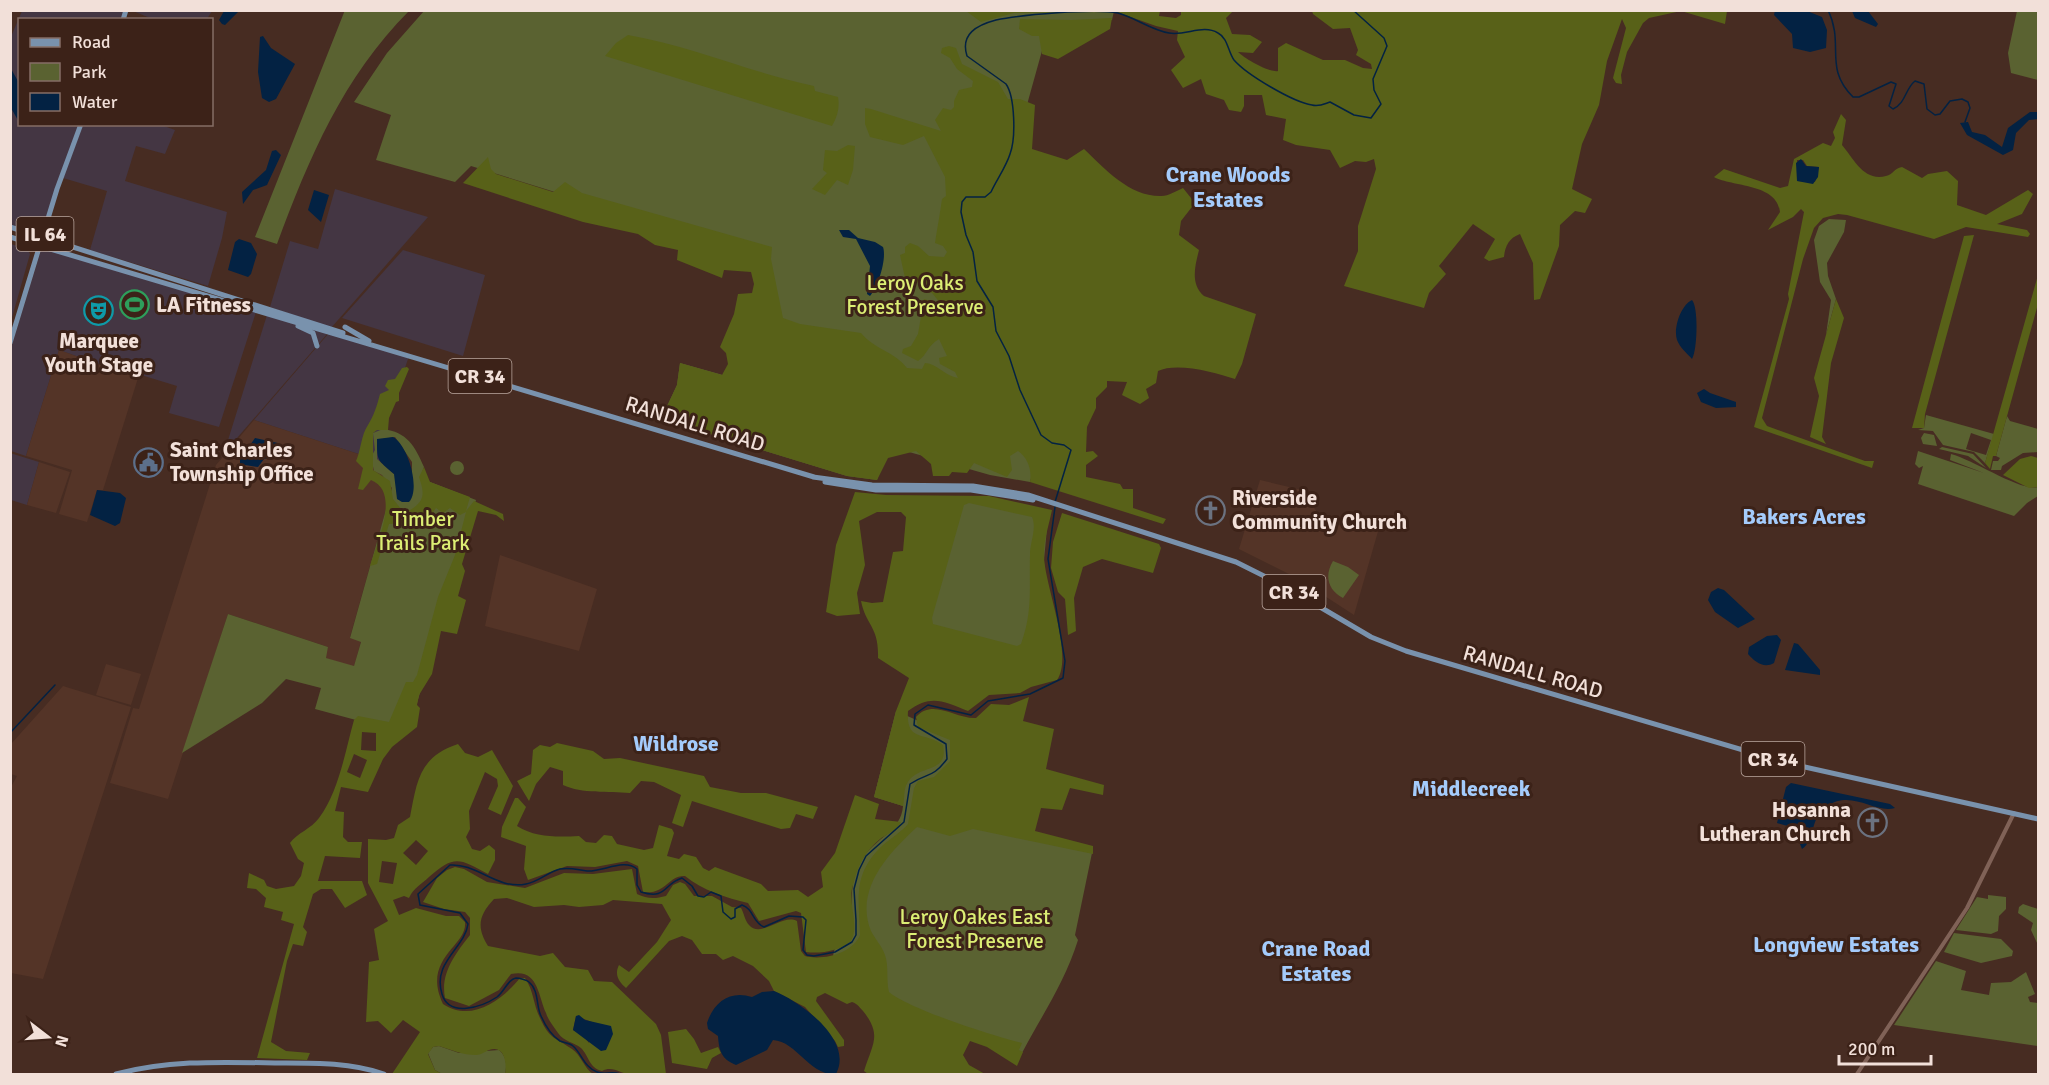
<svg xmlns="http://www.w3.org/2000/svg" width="2049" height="1085" viewBox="0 0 2049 1085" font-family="Signika,sans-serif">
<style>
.commercial{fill:#443643}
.built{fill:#543427}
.green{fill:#5a6231;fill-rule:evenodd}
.forest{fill:#586118;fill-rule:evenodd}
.water{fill:#032243}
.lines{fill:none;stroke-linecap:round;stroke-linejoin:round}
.stream{stroke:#032243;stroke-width:1.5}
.secondary{stroke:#806257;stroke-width:4}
.primary{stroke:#7992ad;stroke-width:5}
.labels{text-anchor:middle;stroke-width:6;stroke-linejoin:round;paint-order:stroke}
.shield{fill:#3c2218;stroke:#bba79f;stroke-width:1.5}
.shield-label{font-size:20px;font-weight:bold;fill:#f2e0d9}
.park-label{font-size:21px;fill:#dcee74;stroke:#3c2218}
.poi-label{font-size:21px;font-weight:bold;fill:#f2e0d9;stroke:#3c2218;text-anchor:start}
.street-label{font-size:21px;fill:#f2e0d9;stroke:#3c2218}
.neighbourhood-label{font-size:22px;font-weight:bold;fill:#a4cbfb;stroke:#3c2218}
</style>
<rect width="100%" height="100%" fill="#472c22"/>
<path class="commercial" d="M22,11H124L121,19L20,20V124L79,125L42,235L11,225L10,39Z
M133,11L212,10V11L207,19L155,20Z
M83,125H161L175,130L165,154L136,146L125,181L227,212L222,238L208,286L90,250L107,191L63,178Z
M335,189L428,217L331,328L270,307L290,241L318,249Z
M11,244L27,249L30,254L11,321Z
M42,247L256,312L219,427L169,413L177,386L128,371L127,374L59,350L26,456L11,451V348Z
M403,250L485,275L463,356L342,318Z
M267,315L328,333L224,453Z
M329,333L409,356L380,442L383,462L254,420Z
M10,453L39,462L27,505L11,500Z"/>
<path class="built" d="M59,350L138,378L103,490H97L87,522L59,514L72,470L26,456Z
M254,420L383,462L397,471L350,637L361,641L354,667L325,658L328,647L228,614L168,799L110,783L133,708L139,709L216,465Z
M39,462L70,472L56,513L27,505Z
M1260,480L1302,490L1321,518L1337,525L1379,528L1354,615L1297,578L1239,549Z
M500,555L597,589L579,651L485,626Z
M106,664L141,674L131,705L96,695Z
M63,686L131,707L43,979L11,973L10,789L17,776L11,774V744Z"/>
<path class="green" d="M345,10L409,11C343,77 309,158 277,244L255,237Z
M424,11H1114L1112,20L1050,22L1008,173L1068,346L1030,482L990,475L888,446L877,480L847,476L661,419L677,385L680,363L730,377L765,257L471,166L455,182L376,160L391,115L354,102L387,53Z
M2017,11H2038V80L2011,73L2008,53Z
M1829,219L1846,220L1844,232L1827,263L1828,276L1836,299L1826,335L1831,300L1820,282L1814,240L1819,226Z
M1926,415L1994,434L1985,463L1974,452L1943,445L1933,431L1918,430L1924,428ZM1971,433L1991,440L1986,455L1966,449Z
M2007,416L2010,421L2038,429V452L2023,453L2002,466L2001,470H1991L1993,461H1998L2000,458L1996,456Z
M383,429C407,432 415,446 424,467L420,478L476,500L408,734L315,709L321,688L286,679L262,703L182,753L228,614L328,647L326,658L354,666L361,642L350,638L392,488L382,475L374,471L371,457L375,450L373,433ZM395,437L412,462V475L394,474L377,459V440Z
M1924,433L1934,435L1937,446L1923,444L1921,438Z
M1942,447L1973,454L1986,468L1968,456L1939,449Z
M1918,451L1984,473L1950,460L1951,454C1974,460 2021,492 2038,487V496L2027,503L2014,516L1918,484L1923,466L1919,468L1915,464Z
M450 468a7 7 0 1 1 14 0a7 7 0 1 1-14 0Z
M962,500L984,502L1048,518L1044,560L1045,579L1062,664L925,625Z
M1333,561L1348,567L1359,575L1343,598C1328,590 1324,576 1333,561Z
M896,711L962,740L936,820L1092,853L1075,935L1078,940C1065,982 1042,1015 1022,1053L827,978L835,948L853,932C852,907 848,881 862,859C875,838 901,832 903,806L874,797Z
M1988,895L2006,897V909L1999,916L1998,931L1991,934L1956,930L1977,897L1988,899Z
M2023,904L2038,909V945L2031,930L2033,923L2018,913L2019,907Z
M1954,933L2001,939L2013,951L2012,956L1981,963L1944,952Z
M1936,961L1966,971L1961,990L1989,995L1991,983L2011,982L2026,972L2035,994L2028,997L2030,1002L2038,1003V1046L1894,1025Z
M439,1046L459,1053L499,1050C507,1057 507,1065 505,1074H442L435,1070L428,1053L433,1047Z"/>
<path class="forest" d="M1160,11L1159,16L1176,18L1181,15V11H1233L1226,18L1232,34L1250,35L1262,42L1253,53L1238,52C1245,59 1270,73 1278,71V48L1286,43L1323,60H1345L1363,68L1372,69L1371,64L1356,55L1358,50L1350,28L1333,29L1313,14L1312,11H1727L1725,24L1681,11L1649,18L1643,23L1627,52L1621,75L1622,84L1616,83L1613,78L1626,28L1622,19L1607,61L1599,105L1582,144L1572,189L1592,199L1585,213L1575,211L1560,225L1559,246L1540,299L1534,300L1533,263L1520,234C1509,238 1505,246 1504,257L1489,261L1484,258L1495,239L1473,224L1439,266L1446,274L1429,293L1424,308L1344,286L1358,251V226L1376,169L1374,159L1366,162L1355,161L1340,168L1330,150L1296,145L1283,140L1286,119L1266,115L1262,95H1244V106L1241,112L1229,110L1224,100L1206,94L1201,79L1183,88L1171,70L1185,57L1177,40L1178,31L1156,26L1114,11L1014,13L981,22L966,11Z
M1112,18L1110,29L1058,59L1042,54L1039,36H1032L1019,29L1020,19L1072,20Z
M628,35C692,46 751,73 814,86L815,91L838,97C840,108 837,117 832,126L605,56L616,43Z
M949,46L956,48L962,64L998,82L1008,99H1020L1035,105L1032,149L1067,160L1084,149C1105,169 1129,196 1160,196C1167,197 1176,191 1183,188L1195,203L1181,221L1179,235L1199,250C1195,266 1190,284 1204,296L1256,314L1242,364L1235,379C1215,372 1176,362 1158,371L1156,383L1146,389L1149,398L1140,404L1122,395L1127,382L1107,381V387L1096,398V408L1087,427L1086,452L1093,451L1098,456L1086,465V477L1120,484L1123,489H1133V508L1166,519L1163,524L1030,482C1032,470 1028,458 1018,451L1010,456L1012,470L1007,477L974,463L967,473L952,472L949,476H933L931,464L916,451L888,458L877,480L847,476L661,419L677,385L680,363L722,375L728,364L726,353L720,347L734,314L738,294L752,293L754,284L751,272L724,270L722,278L677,260L678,250L655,245L638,234L583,222L463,183L488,157L491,169L496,174L553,192L565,182L582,193L772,247L771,259L783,318L800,324L861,333C874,349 895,352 907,368L922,369L925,363C938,364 945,376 958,378L955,372L940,364L939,358L947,356L939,339C928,345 927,355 918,361L902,353L903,349L911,346L918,334L924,299L941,304L932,293L924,291L925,285L905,278L900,255L905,253V247L910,243L918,246L929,256L944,257L947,252L943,246L935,243C937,229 940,214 942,199L946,196L945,177L924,136L903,145L870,137L865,124V108L871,109L941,131L935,120L943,108L951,110L954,107V101L959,90L972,87L973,81L957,69L950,58L941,53L942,48Z
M1841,114L1846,120L1842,145C1854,159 1864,182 1886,176C1893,175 1894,168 1902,167L1922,178L1928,174L1947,171L1958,181L1957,205L1986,215L2028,190L2033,194L2022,214L1997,224L2027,230L2030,234L2028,237L1966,227L1934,239L1847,215L1838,214L1823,218L1814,228L1803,259L1762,418L1767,426L1865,461H1874L1872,468L1754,427L1789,299L1788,294L1804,212L1801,209L1793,217L1768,230L1780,212C1777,183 1732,187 1714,177L1724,169L1780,188L1788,186L1794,159L1823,143L1831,146L1835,138L1833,132ZM1797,160H1803L1807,166L1819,167L1815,182L1797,181Z
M848,145L855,146L853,170L848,185L837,180L825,195L812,189L827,173L823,170L825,150L837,151Z
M1974,235L1925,414L1924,428H1912L1964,236Z
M2038,275V304L1996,456H1993L1990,469L1985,463Z
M1836,299L1844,318L1831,363L1822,437L1826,444L1810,437L1819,396L1814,378Z
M407,367L409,369L399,393V401L396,402L389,418L388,430H377L373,433V470L390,481L393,499L402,510H410C426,501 424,492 419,477L424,467L430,482L470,497L466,511L474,501L503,514L504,521L496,515L478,511L462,564L465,571L458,596L466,600L457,634L441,631L432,674L419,695L417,705L420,708L417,727L392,747L383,759L368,792L341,787L335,811L344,812L343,837L348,842H362L360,858L325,856L318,881H362L367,895L345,908L332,889H321L313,894L303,927L307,932L303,946L293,944L287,961L271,1042L286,1051L310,1053L307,1060L257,1058L294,924L281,920L283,912L264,907L266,898L256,889L247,888L249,873L264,880L267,886L276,889L294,886L301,876L304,863L298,859L290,843C297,833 311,829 319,818C339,791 345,752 354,720L358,716L389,722L406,682H413L417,675L438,597L455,555L466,512L460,515L450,508L443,513L436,508L431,515L428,514L427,521L422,528L410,530L403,523L389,524L377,564L370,566C377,543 401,492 371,480L363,490L358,489L363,468L356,461C361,450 361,435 368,425C374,415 377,406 380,394L389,390L385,386L388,380L395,379L402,368ZM362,732L376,733V751L361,750ZM354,754L367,760L360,778L347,772Z
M2031,456L2038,458V487L2029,488L2003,475L2020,459Z
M855,492L886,495L989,496L1052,510C1049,525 1043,542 1044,557C1045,586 1074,656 1057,680L1031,687L1020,693L989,695L968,711C943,701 931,694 908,711C906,743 924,731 943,745C949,774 919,764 908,782C903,789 905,798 903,806L874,797L896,711L909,678L878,658C879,626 866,626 861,601L872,603L883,602L893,552L903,551L906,517L901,512H877L859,521L865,565L857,593L860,614L837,616L826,612L836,545ZM969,503L1032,517C1037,528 1030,542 1030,554C1029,588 1033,611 1021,644L1017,646L933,624L932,618L964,505Z
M1062,513L1159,544L1161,548L1153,573L1102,559L1083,567L1074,598L1076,631L1068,635L1065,599L1058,592L1051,568L1053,542Z
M1029,697L1023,721L1054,729L1046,769L1104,785L1103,795L1070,788L1062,810L1041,808L1035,831L1093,846V854L973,829L950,836L917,827C889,853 854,889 871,931C875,939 882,946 885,955C889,966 886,980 889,992C909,1009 993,1036 1022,1043L1019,1050L1023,1052L1017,1066L987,1047L970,1041L963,1055L969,1065L985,1074H868L864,1071C873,1043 882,1035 863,1011C859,1007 858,1004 852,1002L847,1004L825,993L817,997L816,1001L844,1040V1046L838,1047L835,1041L805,1007L774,991L769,981L753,966L733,956L723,960L716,954H702L692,940L682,936L669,941L626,988C619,982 614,975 619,965L629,972L657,942L671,920L662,904L613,900L603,905L579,907L564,905L534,907L507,898L494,899C479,915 476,927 488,946L540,956L553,953L565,967L588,970L594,981L612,982L656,1024L661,1035L666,1074C654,1074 642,1075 630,1074C620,1074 613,1065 602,1071C589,1068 589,1056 581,1048C574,1042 564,1042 558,1033C554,1027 548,1020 546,1013C538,995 538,968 511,974L499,990L469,1006L445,998C440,973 456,953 470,935V918L465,912L444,909L423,902L437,878L447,870L455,867L464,869L487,882L525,888L564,873L593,874L632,869L637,894C647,899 655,899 666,896L673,885L680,882L685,884L694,896H712L732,907L741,908C744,913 745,921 749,925C761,939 782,913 797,921L801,951L805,956C823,961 853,953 860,935C859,898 852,874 883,845C891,838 901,832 908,824L914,788L918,781L934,777L950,761V740L918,727L916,717C933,698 955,719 976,718L991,704L1009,705ZM576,1016L592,1022L589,1043L583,1035L573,1030Z
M557,743L593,751L604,759L620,758L704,776L710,787L741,793H766L818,807L813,819L796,814L790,828L781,829L692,801L683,827L672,823L681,795L654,782L641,781L630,793C608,791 582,794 563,785V771L550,767L536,784L529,801L517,781L531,774L533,750L540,745L550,747Z
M458,744L465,753L478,757L492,750L513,786L501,815L488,809L498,786L497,779L485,772L469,811L470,829L466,837L472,849L480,851L489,845L495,850V860L488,874C459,858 454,855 429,877C421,885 414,887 409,898L404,896L393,900L399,915L416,908L446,916H459L465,922C468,946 421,958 443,1004C472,1023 502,1000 520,978H525C534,991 533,1004 540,1018C550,1040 555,1037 572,1049C581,1055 584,1068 593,1074H505C507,1064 505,1044 489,1050C484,1052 481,1055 476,1055C463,1055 451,1050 439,1046L433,1047L428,1054L435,1070L442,1074H392L420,1032L403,1020L391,1033L378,1021L366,1022L369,962L379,960L374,929L388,921L368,883V839L386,840L394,838L398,825L410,817C417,781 419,757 458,744ZM416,840L428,851L416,865L403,853ZM382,861L397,863L393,884L379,882Z
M855,795L879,804L875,819L901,822C897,831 886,834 879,840C865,851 857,868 853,885C847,902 860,925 851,941C840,951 820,954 806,952L801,913L796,911L759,921L748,903C727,898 702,890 685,876C668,875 666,895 643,892L638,866L627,861L595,867L567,866L528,880L524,869L526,846L501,837L502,827L515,798H518L526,807L517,826C536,838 558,837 579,836L586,842L596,843L604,835L612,836L617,844L644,850L653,848L659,825L672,829L674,833L667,856L679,859L684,854L696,857L703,868L709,871L715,867L761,884L768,891L798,890L808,897L823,887L821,872L835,853Z
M686,1029L694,1039L701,1053L718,1047L721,1053L712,1058L707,1069L672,1063L668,1032Z"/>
<path class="water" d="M1775,10L1807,11L1822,17L1827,30L1826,48L1810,52L1793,48L1792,34L1774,15Z
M224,11V10L239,11L225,25L222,24L219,20Z
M1852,11H1868L1878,24L1876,27L1855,18Z
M263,36L271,48L295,64L276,99L269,102L262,98L258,72L260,37Z
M10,67L19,83V122L11,108Z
M2030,112H2038V119L2029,120L2016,133L2013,150L2003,155L1967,135L1960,123L1968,122L1972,132L1985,135L2002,147L2008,128Z
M276,150L281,155L267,185L253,190L243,204L242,192L266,170L272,151Z
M1801,159L1806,166L1819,167L1818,177L1813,184L1797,181L1796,163Z
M314,190L329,195L321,222L308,210Z
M839,230H849L858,238L875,242L883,247C887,259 878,287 870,296L867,294L870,266L856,239L843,237Z
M239,239L251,243L257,254L251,274L248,277L228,270L235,242Z
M1692,300C1699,308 1697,352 1692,359C1687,353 1680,348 1677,340C1673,328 1681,305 1692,300Z
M1704,389L1710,393L1736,402V407L1716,408L1701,402L1697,393Z
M393,437C408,445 421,489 409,502H402L397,499L394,474C377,459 377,462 377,439Z
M255,438L278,443L281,445L276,456L264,459L258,467L245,465L240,473V453L246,451Z
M97,490L120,493L126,498L120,523L115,526L90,515Z
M1718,588L1724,590L1755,619L1738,628L1715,612L1708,600L1711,592Z
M1777,635L1781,640L1774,663C1764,669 1755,662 1748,654L1749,647L1767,636Z
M1794,643L1798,644L1820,670V675L1785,670Z
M1791,783L1890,804L1895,808C1875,814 1852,789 1827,806C1809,818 1816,840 1802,849L1800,844L1801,830L1777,823L1786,787Z
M774,991C801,1002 854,1040 836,1074C809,1076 798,1042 773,1040L767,1050L736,1065C721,1059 719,1050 718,1036L708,1029L707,1023C714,1001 731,990 752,997L762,992Z
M579,1015L585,1020L611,1026L613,1034L606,1050L601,1051L573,1030L576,1016Z"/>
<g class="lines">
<path class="stream" d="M1828,10C1845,45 1823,67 1853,97H1859L1891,82L1896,84L1889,106L1893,109C1906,103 1905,89 1915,81L1924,84L1927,109L1935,115L1940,114L1950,101L1962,99L1968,102L1970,108L1965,122
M1055,502L1071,450L1064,445L1052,443L1041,435L1020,390L1009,356L996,331L993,307L977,281L973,252L966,235L961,212L962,202L966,197H985L991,192C997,179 1006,167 1010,154C1016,138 1015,97 1006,84L967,56C960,34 977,25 996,20C1020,15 1095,8 1118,13C1136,18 1151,30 1169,33C1186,36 1203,24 1218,33C1228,38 1228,52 1234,60C1247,75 1293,102 1312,105C1319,107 1324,104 1330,102L1354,115L1371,118L1381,104L1374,90L1373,79L1387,46L1384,38L1353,10
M10,733L55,685
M620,1074C612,1071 604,1075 597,1072C584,1067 582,1054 573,1046C570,1043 564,1043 560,1041C552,1036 545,1025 541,1016C536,1006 539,990 529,982C527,980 519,978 516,978C508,979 504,992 497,997C482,1007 449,1018 442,994C432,962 465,948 468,924L460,913L420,905L418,894L450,865C477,863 497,890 526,884C538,882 548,872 560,869C570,867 578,870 587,871C603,872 624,858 637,869V885L641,892C667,900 663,884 682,878L692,886L698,896L704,897L711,892L721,896L723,912L731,919L735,917V909L742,905C754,909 752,922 764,927L789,916L803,917L806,920L803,950L807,955L814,956L835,952L852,942L856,935V920L854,889L859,870L866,856L904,822L910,784C928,772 932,779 947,759L946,744L914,725L915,714L928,705L971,715L988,701L1030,694L1063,678L1065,661L1048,559L1055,507"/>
<path class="secondary" d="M1857,1074L1967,908L2014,813"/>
<path class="primary" d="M123,20L126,10
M10,227L343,333
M10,237L814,477
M298,326L313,333L317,346
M345,327L369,341
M10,343L57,189L81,124
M813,477L872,485L973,486L1028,495L1236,562L1286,587L1371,637L1406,651L1787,763L2038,819
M825,482L876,490H971L1033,500
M116,1074C169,1060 220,1062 275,1063C312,1063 349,1062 384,1074"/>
</g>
<defs>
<symbol id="stadium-ring" viewBox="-11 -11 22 22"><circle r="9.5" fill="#3c2218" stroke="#2e9e5b" stroke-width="1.5"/><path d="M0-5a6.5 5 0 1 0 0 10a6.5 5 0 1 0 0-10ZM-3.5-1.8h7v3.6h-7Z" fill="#2e9e5b"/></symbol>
<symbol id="theatre-ring" viewBox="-11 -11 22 22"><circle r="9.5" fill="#3c2218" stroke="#0f9aa8" stroke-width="1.5"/><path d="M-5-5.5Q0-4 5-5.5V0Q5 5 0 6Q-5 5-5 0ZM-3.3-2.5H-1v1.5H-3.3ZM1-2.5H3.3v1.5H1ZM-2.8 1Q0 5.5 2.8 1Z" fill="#0f9aa8"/></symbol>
<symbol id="civic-ring" viewBox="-11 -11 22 22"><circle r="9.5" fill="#3c2218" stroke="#5c6f8a" stroke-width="1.5"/><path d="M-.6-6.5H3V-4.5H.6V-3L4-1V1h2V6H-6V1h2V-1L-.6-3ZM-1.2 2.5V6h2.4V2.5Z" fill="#5c6f8a"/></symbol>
<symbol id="church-ring" viewBox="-11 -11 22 22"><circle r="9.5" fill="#3c2218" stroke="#6b7280" stroke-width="1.5"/><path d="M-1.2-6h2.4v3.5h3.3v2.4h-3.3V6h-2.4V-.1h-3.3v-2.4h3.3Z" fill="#6b7280"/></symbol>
</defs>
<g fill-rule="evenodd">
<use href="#stadium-ring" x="118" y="288" width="33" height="33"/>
<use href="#theatre-ring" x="82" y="294" width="33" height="33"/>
<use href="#civic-ring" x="132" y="446" width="33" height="33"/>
<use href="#church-ring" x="1194" y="494" width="33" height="33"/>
<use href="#church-ring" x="1856" y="806" width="33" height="33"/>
</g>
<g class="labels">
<g class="shield">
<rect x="16.5" y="217" width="57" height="34" rx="4.5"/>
<rect x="448.5" y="359" width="63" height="34" rx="4.5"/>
<rect x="1262.5" y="575" width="63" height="34" rx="4.5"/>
<rect x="1741.5" y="742" width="63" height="34" rx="4.5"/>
</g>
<g class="shield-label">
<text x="45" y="241">IL 64</text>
<text x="480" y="383">CR 34</text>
<text x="1294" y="599">CR 34</text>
<text x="1773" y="766">CR 34</text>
</g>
<g class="park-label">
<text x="915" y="290">Leroy Oaks<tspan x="915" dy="24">Forest Preserve</tspan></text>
<text x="423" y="526">Timber<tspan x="423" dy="24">Trails Park</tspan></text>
<text x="975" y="924">Leroy Oakes East<tspan x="975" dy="24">Forest Preserve</tspan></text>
</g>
<g class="poi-label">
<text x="156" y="312">LA Fitness</text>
<text x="99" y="348" text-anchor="middle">Marquee<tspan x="99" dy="24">Youth Stage</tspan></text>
<text x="170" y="457">Saint Charles<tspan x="170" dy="24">Township Office</tspan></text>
<text x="1232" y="505">Riverside<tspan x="1232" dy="24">Community Church</tspan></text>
<text x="1851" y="817" text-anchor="end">Hosanna<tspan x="1851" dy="24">Lutheran Church</tspan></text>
</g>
<g class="street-label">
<text transform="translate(695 424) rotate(17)" y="7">RANDALL ROAD</text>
<text transform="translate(1533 672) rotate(16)" y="7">RANDALL ROAD</text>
</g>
<g class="neighbourhood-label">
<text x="1228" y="182">Crane Woods<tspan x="1228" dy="25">Estates</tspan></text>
<text x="1804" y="524">Bakers Acres</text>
<text x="676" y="751">Wildrose</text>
<text x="1471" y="796">Middlecreek</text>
<text x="1836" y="952">Longview Estates</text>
<text x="1316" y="956">Crane Road<tspan x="1316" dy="25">Estates</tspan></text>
</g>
</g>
<rect width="2049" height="1085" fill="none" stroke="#f2e0d9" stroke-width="24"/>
<rect x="18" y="18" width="195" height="108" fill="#3c2218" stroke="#856e65" stroke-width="1.5"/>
<rect x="30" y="38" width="30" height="9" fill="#7992ad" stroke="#856e65" stroke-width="1.5"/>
<text x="72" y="48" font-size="18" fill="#f2e0d9">Road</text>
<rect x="30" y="63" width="30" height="18" fill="#5a6231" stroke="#856e65" stroke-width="1.5"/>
<text x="72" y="78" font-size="18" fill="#f2e0d9">Park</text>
<rect x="30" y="93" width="30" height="18" fill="#032243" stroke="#856e65" stroke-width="1.5"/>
<text x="72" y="108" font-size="18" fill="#f2e0d9">Water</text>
<g transform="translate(48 1037) rotate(107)" stroke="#3c2218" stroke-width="4.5" paint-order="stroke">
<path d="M0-4.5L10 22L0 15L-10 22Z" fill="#f2e0d9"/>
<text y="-9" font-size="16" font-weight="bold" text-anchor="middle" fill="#f2e0d9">N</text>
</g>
<path d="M1839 1055v9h92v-9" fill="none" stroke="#f2e0d9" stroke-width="3"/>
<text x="1848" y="1055" font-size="18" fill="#f2e0d9" stroke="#3c2218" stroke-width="4.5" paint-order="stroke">200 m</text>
</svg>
